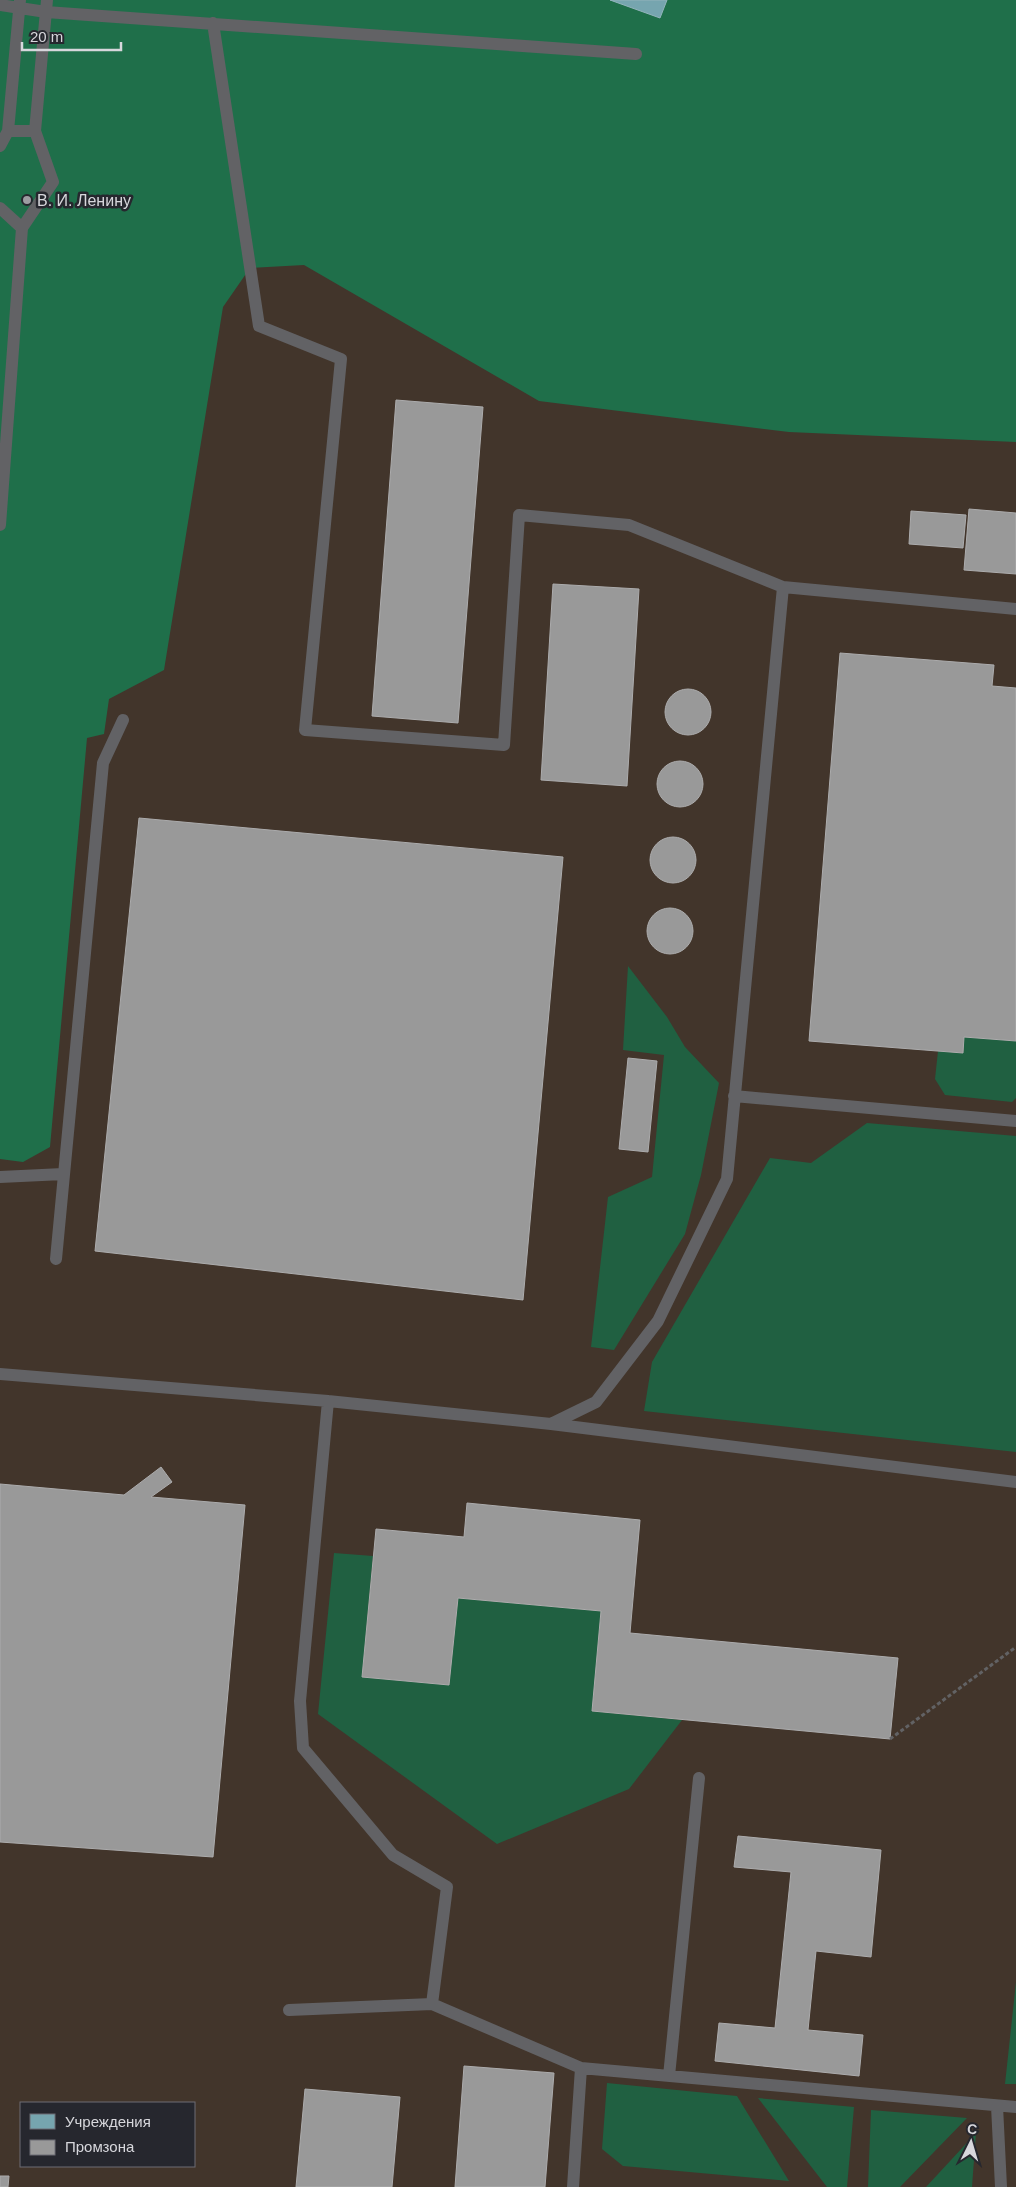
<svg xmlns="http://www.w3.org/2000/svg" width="1016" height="2187" viewBox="0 0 1016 2187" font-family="Helvetica,sans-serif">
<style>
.industrial{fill:#42352b;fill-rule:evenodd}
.green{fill:#206041}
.forest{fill:#1f6f4a}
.public{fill:#76a5af;stroke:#93b4bc}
.industry{fill:#999;stroke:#acacad}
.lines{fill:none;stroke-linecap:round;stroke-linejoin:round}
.path{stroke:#626264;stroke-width:3;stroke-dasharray:4 2.5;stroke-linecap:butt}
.service{stroke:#626265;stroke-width:12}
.poi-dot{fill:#9d9da2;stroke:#26272e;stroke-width:2}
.labels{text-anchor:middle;stroke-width:5;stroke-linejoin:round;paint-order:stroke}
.poi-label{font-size:16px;fill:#d7d7dc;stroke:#26272e;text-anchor:start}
</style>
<rect width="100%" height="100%" fill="#323236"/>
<path class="industrial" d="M0,0H1016V2187H0ZM21,2103H194V2166H21Z"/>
<path class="green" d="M628,966L667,1017L685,1047L719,1083L701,1175L685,1234L614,1350L591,1347L608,1197L652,1177L664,1055L623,1050Z
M964,1037L1016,1041V1098L1012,1102L945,1095L935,1079L938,1051L963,1053Z
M867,1123L1016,1136V1452L644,1411L652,1362L770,1158L811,1163Z
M334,1553L373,1556L362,1677L449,1685L458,1598L601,1611L592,1711L682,1720L629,1789L497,1844L318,1714Z
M1016,1982V2084H1005Z
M607,2083L737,2096L789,2181L623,2166L602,2149Z
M758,2098L854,2107L847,2187H827Z
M871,2110L967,2118L900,2187H868Z
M976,2133L972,2187H926Z"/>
<path class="forest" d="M0,0H1016V442L789,432L539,401L304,265L250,268L223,307L164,670L109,699L104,734L87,738L50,1147L23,1162L0,1159Z"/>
<path class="public" d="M610,0H667L660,18Z"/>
<path class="industry" d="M396,400L483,407L458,723L372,716Z
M969,509L1016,513V574L964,570Z
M911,511L966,515L963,548L909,544Z
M553,584L639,589L627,786L541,780Z
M840,653L994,665L992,686L1016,688V1041L964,1037L963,1053L809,1041Z
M665 712a23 23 0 1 1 46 0a23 23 0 1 1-46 0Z
M657 784a23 23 0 1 1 46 0a23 23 0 1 1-46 0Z
M139,818L563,857L523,1300L95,1251Z
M650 860a23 23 0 1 1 46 0a23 23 0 1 1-46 0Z
M647 931a23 23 0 1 1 46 0a23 23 0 1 1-46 0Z
M628,1058L657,1061L648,1152L619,1149Z
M161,1467L172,1482L151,1497L245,1505L213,1857L0,1842V1484L124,1495Z
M467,1503L640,1520L630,1633L898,1658L890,1739L592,1711L601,1611L458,1598L449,1685L362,1677L376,1529L464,1537Z
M738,1836L881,1850L871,1957L816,1951L808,2030L863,2035L859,2076L715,2061L719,2023L775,2028L791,1872L734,1867Z
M464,2066L554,2073L545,2187H455Z
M305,2089L400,2097L392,2187H296Z
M0,2176H9L8,2187H0Z"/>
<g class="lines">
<path class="path" d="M890,1739L1016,1647"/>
<path class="service" d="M0,5L46,12L636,54
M213,23L259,326L341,359L305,730L504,745L519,515L629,525L783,587L1016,609
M8,131L20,0
M0,146L8,131H35
M0,208L22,228L53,182L35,131L47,0
M0,525L22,228
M734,1096L1016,1121
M0,1177L63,1174
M56,1259L103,763L123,720
M0,1374L328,1401L551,1424L1016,1482
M328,1401L300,1701L303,1748L393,1855L447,1887L432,2004L581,2068
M551,1424L596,1402L658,1321L727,1179L783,587
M289,2010L432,2004
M669,2076L699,1778
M997,2106L1001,2187
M573,2187L581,2068L1016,2107"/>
</g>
<circle class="poi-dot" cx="27" cy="200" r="5"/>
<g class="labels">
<g class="poi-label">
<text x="37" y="206">В. И. Ленину</text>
</g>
</g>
<rect x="20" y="2102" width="175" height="65" fill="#26272e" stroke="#6d6d74"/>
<rect x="30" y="2114" width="25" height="15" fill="#76a5af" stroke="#6d6d74"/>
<text x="65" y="2127" font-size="15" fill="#d7d7dc">Учреждения</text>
<rect x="30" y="2140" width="25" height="15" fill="#999999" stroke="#6d6d74"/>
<text x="65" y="2152" font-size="15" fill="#d7d7dc">Промзона</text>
<g transform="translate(971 2142) rotate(5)" stroke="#26272e" stroke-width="4" paint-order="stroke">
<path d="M0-4L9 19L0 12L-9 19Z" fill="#d7d7dc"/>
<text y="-8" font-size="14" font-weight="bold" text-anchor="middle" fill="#d7d7dc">С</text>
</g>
<path d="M22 42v8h99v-8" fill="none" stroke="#d7d7dc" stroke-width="2.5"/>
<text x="30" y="42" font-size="15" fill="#d7d7dc" stroke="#26272e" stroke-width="4" paint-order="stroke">20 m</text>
</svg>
